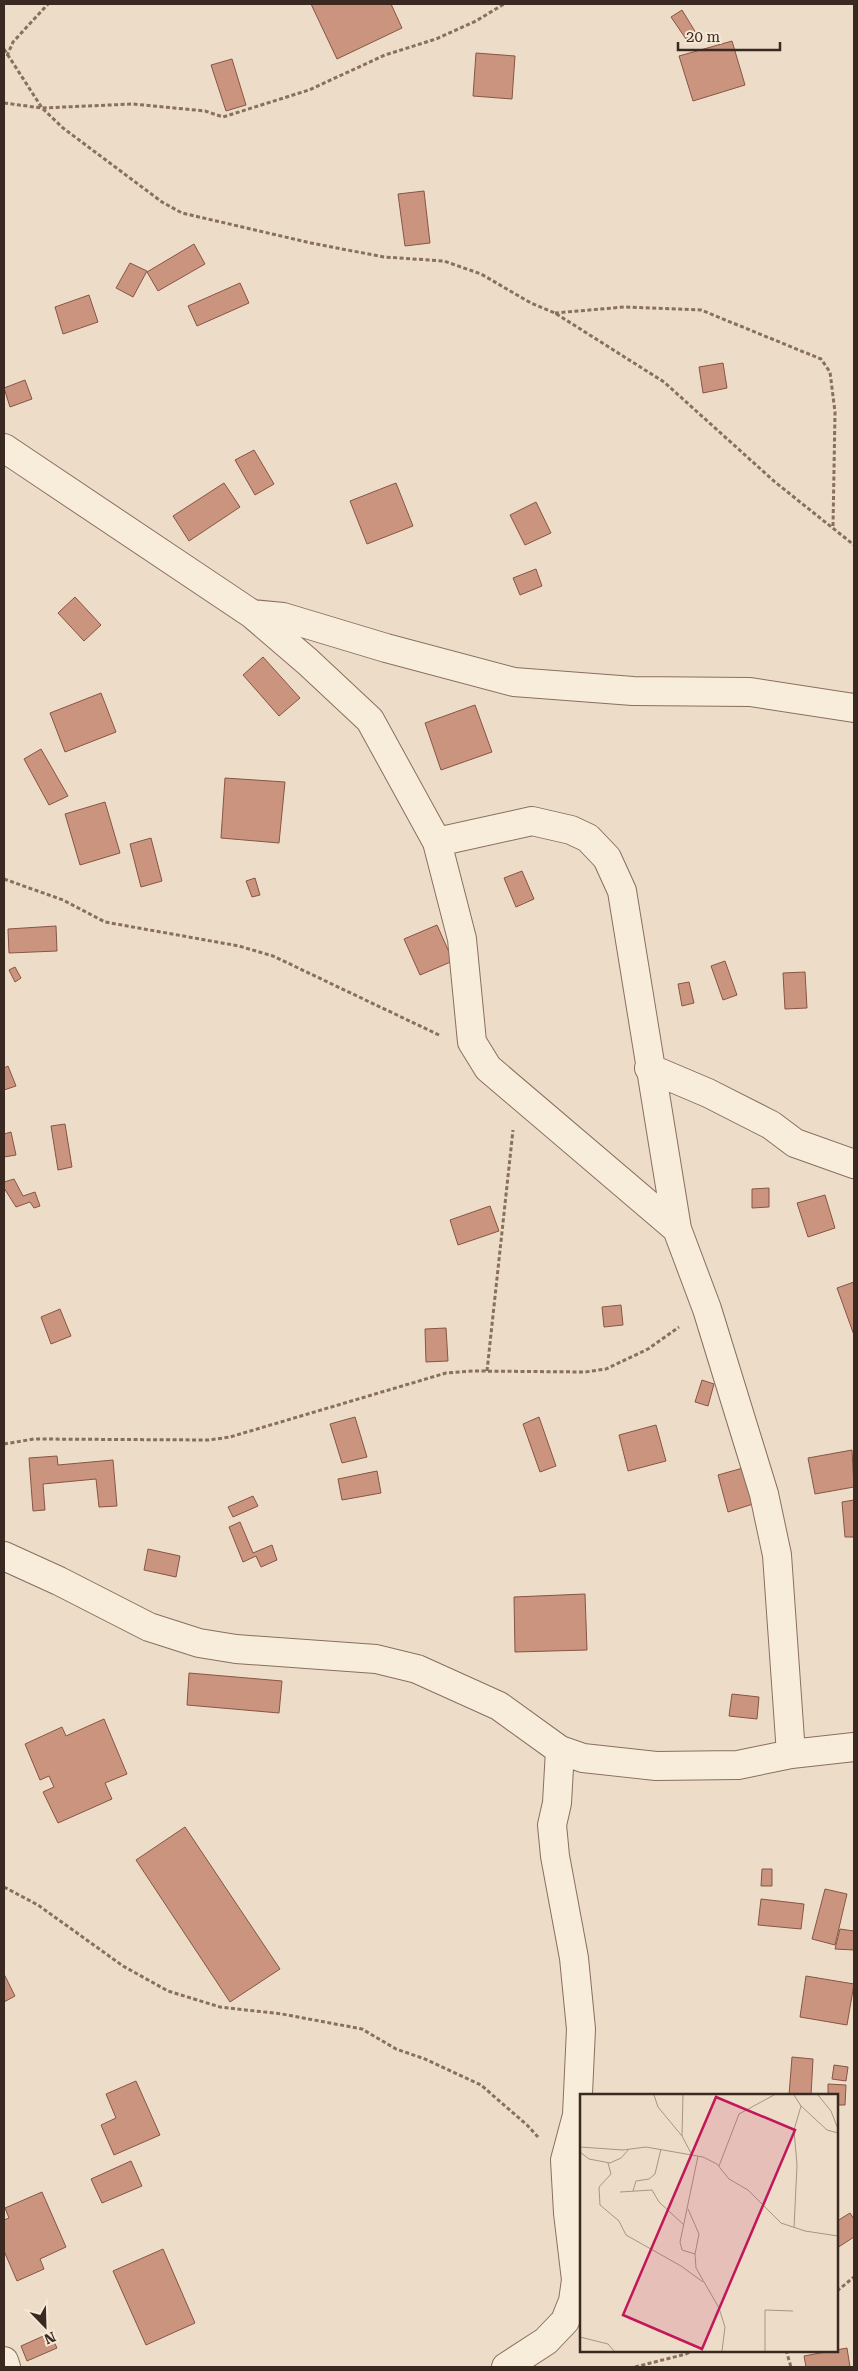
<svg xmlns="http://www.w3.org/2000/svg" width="858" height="2371" viewBox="0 0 858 2371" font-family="'Roboto Serif',serif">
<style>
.building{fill:#ca947f;stroke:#875544}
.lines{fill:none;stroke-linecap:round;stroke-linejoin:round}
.minor-casing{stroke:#896f5d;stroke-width:30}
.path{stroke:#896f5d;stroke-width:3;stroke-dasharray:4 2.5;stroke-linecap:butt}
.minor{stroke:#f8ecdb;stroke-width:28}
.inset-road{fill:none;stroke:#a59585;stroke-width:1}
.view{fill:#c2185b;fill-opacity:0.15;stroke:#c2185b;stroke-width:2.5}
.inset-edge{fill:none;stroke:#3a2920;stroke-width:2.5}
</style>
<rect width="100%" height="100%" fill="#edddc8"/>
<path class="building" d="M311,4H391L402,28L337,59Z
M682,10L696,33L686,39L671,17Z
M732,41L745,85L693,101L679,56Z
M476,53L515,56L512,99L473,96Z
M232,59L246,105L226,111L211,65Z
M424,191L430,243L405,246L398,194Z
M194,244L205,264L158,291L147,272Z
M130,263L147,271L133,297L116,288Z
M240,283L249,303L197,326L188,306Z
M89,295L98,322L63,334L55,307Z
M723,363L727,388L703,393L699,367Z
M25,380L32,399L10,407L4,388Z
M254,450L274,484L255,495L235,460Z
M224,483L240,507L189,541L173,516Z
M396,483L413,526L367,544L350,501Z
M536,502L551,533L525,545L510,515Z
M536,569L542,586L520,595L513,578Z
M75,597L101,625L84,641L58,613Z
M263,657L300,698L279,716L243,675Z
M101,693L116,732L65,752L50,713Z
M475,705L492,752L441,770L425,723Z
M41,749L68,796L49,805L24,759Z
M225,778L285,782L279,843L221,838Z
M105,802L120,853L80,865L65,814Z
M151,838L162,881L141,887L130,844Z
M522,871L534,899L516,907L504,878Z
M255,878L260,895L252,897L246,881Z
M437,925L453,961L420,975L404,939Z
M56,926L57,951L9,953L8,929Z
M725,961L737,995L723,1000L711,966Z
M15,967L21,978L15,982L9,970Z
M805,972L807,1008L785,1009L783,973Z
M689,982L694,1003L682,1006L678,984Z
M8,1066L16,1086L4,1090V1068Z
M65,1124L72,1167L58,1170L51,1126Z
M11,1132L16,1155L4,1157V1134Z
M14,1179L23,1196L35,1192L40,1206L34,1208L30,1202L16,1207L4,1188V1182Z
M769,1188V1207L752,1208V1189Z
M825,1195L835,1228L808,1237L797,1203Z
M490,1206L499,1231L458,1245L450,1220Z
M854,1282V1335L837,1288Z
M621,1305L623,1325L604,1327L602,1307Z
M60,1309L71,1336L51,1344L41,1317Z
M446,1328L448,1361L426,1362L425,1329Z
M702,1380L714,1384L708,1406L695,1402Z
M355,1417L367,1457L342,1463L330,1424Z
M539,1417L556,1466L540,1472L523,1424Z
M656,1425L666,1461L628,1471L619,1435Z
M852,1450L854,1487L815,1494L808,1458Z
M57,1456L58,1465L113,1460L117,1506L99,1507L96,1479L43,1484L45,1510L33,1511L29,1458Z
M743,1468L753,1504L728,1512L718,1475Z
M377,1471L381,1493L342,1500L338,1479Z
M253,1496L258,1506L233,1517L228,1507Z
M854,1500V1537H845L842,1502Z
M240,1522L253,1553L272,1545L277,1560L261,1567L256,1556L243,1562L229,1527Z
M148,1549L180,1556L176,1577L144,1570Z
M585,1594L587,1650L515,1652L514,1597Z
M189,1673L282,1681L279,1713L187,1705Z
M732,1694L759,1697L757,1719L729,1716Z
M104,1719L127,1774L105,1783L112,1799L58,1823L43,1792L54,1787L49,1776L40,1780L25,1744L62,1727L66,1736Z
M185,1827L280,1969L230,2002L136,1860Z
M762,1869H772V1886H761Z
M825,1889L847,1894L835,1945L812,1939Z
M761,1899L804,1904L801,1929L758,1925Z
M840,1929L854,1931V1950L835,1949Z
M4,1974L15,1996L4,2002Z
M806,1976L854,1984L847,2025L800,2017Z
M792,2057L813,2059L811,2095H789Z
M834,2065L848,2067L846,2081L832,2079Z
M136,2081L160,2135L114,2155L101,2125L116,2118L106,2094Z
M828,2084L846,2085L845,2105H837V2095H828Z
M131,2161L142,2186L102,2203L91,2179Z
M42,2192L66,2247L40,2259L44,2269L17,2281L4,2251V2220L9,2218L5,2208Z
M850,2213L854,2219V2237L837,2248V2221Z
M163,2249L195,2323L146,2345L113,2271Z
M50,2333L57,2348L27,2361L21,2346Z
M847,2348L850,2367H806L804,2356Z"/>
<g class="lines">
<defs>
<path id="minor" d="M4,448L252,614L308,662L370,720L437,842L462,939L472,1042L488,1068L677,1229
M252,614L283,617L386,648L514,682L633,691L750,692L854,708
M437,842L532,821L571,830L588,838L607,858L622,891L677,1229L707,1309L764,1494L777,1555L791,1754
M649,1068L708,1093L771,1125L795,1143L854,1164
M4,1556L59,1581L149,1627L199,1643L236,1649L376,1659L417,1669L499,1706L560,1750L583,1758L656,1766L738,1765L791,1754L854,1747
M4,2361L6,2367
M506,2367L546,2341L565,2321L573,2301L576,2280L568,2213L565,2160L577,2115L581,2029L574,1958L555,1856L552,1825L557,1803L560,1750"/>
</defs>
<use href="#minor" class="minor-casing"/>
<path class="path" d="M4,49L42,108L63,128L162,202L182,213L311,243L384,257L444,261L481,274L531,303L555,313L664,382L775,482L854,545
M7,56L13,42L48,4
M4,103L42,108L133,104L205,111L223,117L309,90L385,55L436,39L476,21L504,4
M555,313L624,307L701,310L821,359L830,372L835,412L833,527
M4,879L63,900L105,922L239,946L273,956L439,1035
M487,1371L513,1130
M4,1444L34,1439L209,1440L230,1437L446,1373L473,1371L585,1372L606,1369L648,1349L679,1327
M4,1887L38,1905L123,1966L168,1991L220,2007L282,2014L362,2029L396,2049L425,2059L481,2085L527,2125L538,2137
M837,2291L854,2277
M786,2350L791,2367
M635,2367L686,2354L694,2350"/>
<use href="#minor" class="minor"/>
</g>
<g transform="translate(580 2094)">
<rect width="258" height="258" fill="#edddc8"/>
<path class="inset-road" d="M74,1L78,13L102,42M103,1L102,42L112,61M214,1L221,12L247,36L258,39M238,1L251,17L258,35M0,53L43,56L66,53L123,63L137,70L149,85L168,96L201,129L225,137L258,142M0,58L9,65L30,69L41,64L49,55M28,69L31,80L19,93L20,111L39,127L46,141L101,172L123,188M139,72L159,20L194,1M53,97L56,87L69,85L75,80L81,55M40,98L72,96L79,108L104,131M108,115L119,140L115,160L116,174L139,214L145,233L142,257M214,134L217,71L214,36L221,12M115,160L102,156L100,148L118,62M0,243L28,250L34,257M185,257V216L213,217"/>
<path class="view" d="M136,3L215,36L122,255L43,221Z"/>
<rect width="258" height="258" class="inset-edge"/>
</g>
<rect width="858" height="2371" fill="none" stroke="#3a2920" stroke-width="10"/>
<g transform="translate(45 2326) rotate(157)" stroke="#f5e8d7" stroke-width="4" paint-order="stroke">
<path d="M0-4L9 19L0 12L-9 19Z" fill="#3a2920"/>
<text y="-8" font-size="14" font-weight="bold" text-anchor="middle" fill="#3a2920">N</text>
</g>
<path d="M678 42v8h102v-8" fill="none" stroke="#3a2920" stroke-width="2.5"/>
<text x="686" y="42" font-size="15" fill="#3a2920" stroke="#f5e8d7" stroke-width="4" paint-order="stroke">20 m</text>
</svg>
